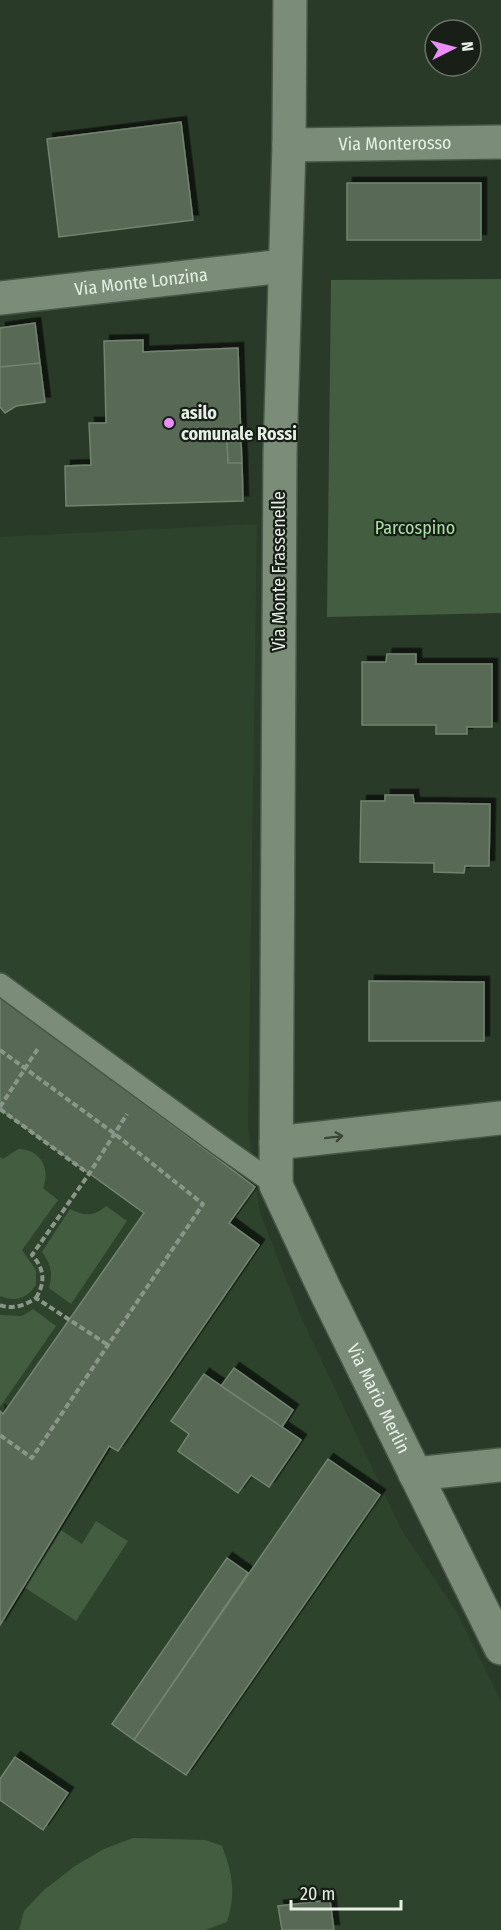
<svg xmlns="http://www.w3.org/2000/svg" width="501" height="1930" viewBox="0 0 501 1930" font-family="'Fira Sans Condensed',sans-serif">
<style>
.built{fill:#2e432c}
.green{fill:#435d41}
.building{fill:#586956;stroke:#728470;stroke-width:1.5;filter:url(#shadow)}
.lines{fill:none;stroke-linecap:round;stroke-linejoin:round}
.lane-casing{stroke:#495748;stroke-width:24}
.street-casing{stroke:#495748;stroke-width:36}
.path{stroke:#899688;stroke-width:4;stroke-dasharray:6 3;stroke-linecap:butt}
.lane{stroke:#7b8d79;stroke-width:21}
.street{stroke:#7b8d79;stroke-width:33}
.oneway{stroke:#3b4639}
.poi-dot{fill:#eb8dfb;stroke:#181f17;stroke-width:2}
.labels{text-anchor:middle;stroke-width:4.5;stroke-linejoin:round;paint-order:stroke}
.street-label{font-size:18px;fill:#e5efe4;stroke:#181f17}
.poi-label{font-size:18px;font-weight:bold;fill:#e5efe4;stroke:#181f17;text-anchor:start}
.park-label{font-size:18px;fill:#a9e1a4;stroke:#181f17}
</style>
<defs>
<filter id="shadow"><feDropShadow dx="5.5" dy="-5.5" stdDeviation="0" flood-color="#0009"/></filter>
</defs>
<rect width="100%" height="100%" fill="#2a3a29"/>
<path class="built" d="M257,524L248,1127L260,1213L301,1317L401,1529L455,1609L501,1701V1930H0V537Z"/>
<path class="green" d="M501,279V613L327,617L331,280Z
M18,1149C40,1149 51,1168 43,1188L58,1200L22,1250L36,1270V1285C26,1299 16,1302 0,1296V1157L3,1159Z
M106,1206L127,1221L71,1304L49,1288C53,1273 51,1264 42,1252L70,1209C84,1216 94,1217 106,1206Z
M33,1309L56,1326L0,1407V1315L22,1316Z
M96,1521L128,1541L76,1621L24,1587L61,1530L82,1544Z
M133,1838L206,1840L222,1846C233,1875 236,1893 227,1922L205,1930H19L24,1911L44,1890L75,1866L104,1849Z"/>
<path class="building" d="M181,122L193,220L59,237L47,139Z
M347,183H481V240H347Z
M35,323L40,363L0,367V328Z
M143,340V352L238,348L241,441L227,442L228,463H242L243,501L66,506L65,466L91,465L89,423H106L104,341Z
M40,363L45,402L16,406L5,413L0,407V367Z
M241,441L242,463H228L227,442Z
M387,654H416V664H492V727H467V734H436V725H362V662H386Z
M385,795H413L414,803L490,804L489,866H465L464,873L434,872V863L360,862L361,801H385Z
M369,981L484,982V1041H369Z
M0,996L255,1187L229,1223L259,1245L118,1451L109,1446L0,1625V1411L3,1414L144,1213L0,1109Z
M234,1368L293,1410L282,1427L221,1386Z
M204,1374L301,1440L269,1487L251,1475L238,1493L178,1451L189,1434L171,1421Z
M328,1459L380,1495L186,1775L134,1740Z
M227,1558L248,1573L134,1740L112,1724Z
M15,1757L68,1793L43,1830L0,1800V1779Z
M330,1900L334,1930H282L278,1906Z"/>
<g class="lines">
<defs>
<path id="lane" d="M0,984L218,1144L276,1185"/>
<g id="street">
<path id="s1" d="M290,0L289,145L280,454L276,1185L324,1288L501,1648"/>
<path id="s2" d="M289,145L501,142"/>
<path id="s3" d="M0,298L284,266"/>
<path d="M276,1143L501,1118"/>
<path d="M415,1474L501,1465"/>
</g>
</defs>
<use href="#lane" class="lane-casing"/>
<use href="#street" class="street-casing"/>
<path class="path" d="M0,1050L115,1134L203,1204L32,1458L0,1435
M0,1107L39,1047
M0,1109L89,1174
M36,1298C46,1282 44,1268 32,1255L89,1174L127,1114
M0,1305C12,1310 26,1305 36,1298L108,1345"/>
<use href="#lane" class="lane"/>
<use href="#street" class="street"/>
</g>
<defs><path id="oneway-shaft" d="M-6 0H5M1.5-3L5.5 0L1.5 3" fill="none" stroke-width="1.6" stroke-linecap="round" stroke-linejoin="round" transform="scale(1.5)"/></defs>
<use class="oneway" href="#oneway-shaft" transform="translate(334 1137) rotate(-7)"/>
<circle class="poi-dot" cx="169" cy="423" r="6"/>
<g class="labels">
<g class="street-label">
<text dy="6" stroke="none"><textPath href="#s2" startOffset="106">Via Monterosso</textPath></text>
<text dy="6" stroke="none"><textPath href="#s3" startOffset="142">Via Monte Lonzina</textPath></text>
<text transform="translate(279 571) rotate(-90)" y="6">Via Monte Frassenelle</text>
<text dy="6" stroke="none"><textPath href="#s1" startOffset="1422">Via Mario Merlin</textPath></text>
</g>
<g class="poi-label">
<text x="181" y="419">asilo<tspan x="181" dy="21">comunale Rossi</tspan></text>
</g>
<g class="park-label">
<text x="415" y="534">Parcospino</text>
</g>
</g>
<g transform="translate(453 48) rotate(84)"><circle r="28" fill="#181f17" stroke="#6a7269" stroke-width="1.5"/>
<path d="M0-4.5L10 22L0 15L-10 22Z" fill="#eb8dfb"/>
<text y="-9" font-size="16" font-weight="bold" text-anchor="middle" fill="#e5efe4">N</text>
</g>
<path d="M291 1900v9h110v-9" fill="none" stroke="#e5efe4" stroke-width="3"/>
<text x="300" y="1900" font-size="18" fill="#e5efe4" stroke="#181f17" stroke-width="4.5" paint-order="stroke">20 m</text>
</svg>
